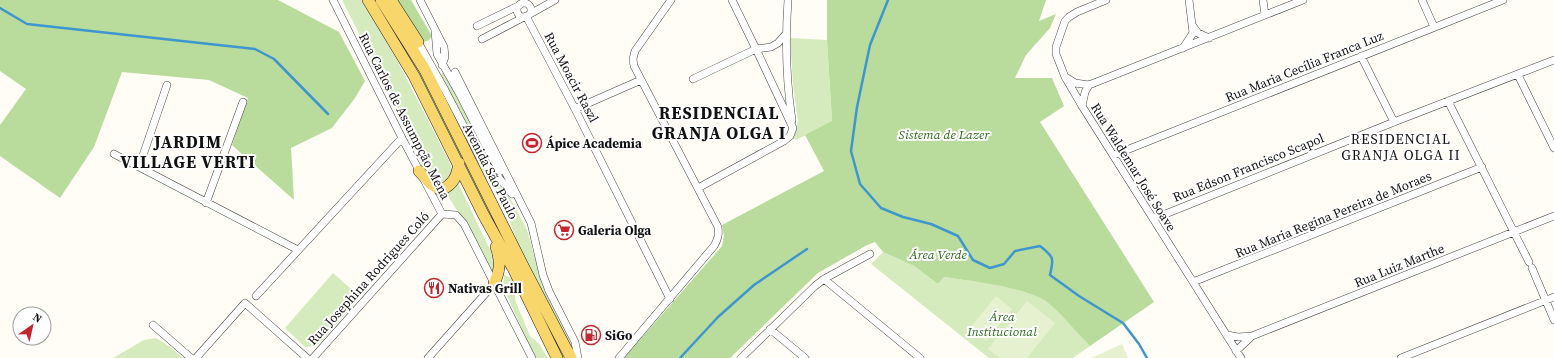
<svg xmlns="http://www.w3.org/2000/svg" width="1554" height="358" viewBox="0 0 1554 358" font-family="'Source Serif 4',serif">
<style>
.green{fill:#d5ebbd}
.forest{fill:#b9dc9c}
.pitch{fill:#e6f2cf}
.lines{fill:none;stroke-linecap:round;stroke-linejoin:round}
.stream{stroke:#3f96cf;stroke-width:2.5}
.minor-casing{stroke:#444;stroke-width:8}
.primary-casing{stroke:#222;stroke-width:12}
.minor{stroke:#fff;stroke-width:7}
.primary{stroke:#f9d66b;stroke-width:11}
.labels{text-anchor:middle;stroke-width:4;stroke-linejoin:round;paint-order:stroke}
.street-label{font-size:13px;fill:#111;stroke:#fff}
.park-label{font-size:13px;font-style:italic;fill:#2f6b1f;stroke:#fff}
.poi-label{font-size:13px;font-weight:bold;fill:#111;stroke:#fff;text-anchor:start}
.neighbourhood-label{font-size:14px;letter-spacing:1px;fill:#111;stroke:#fff}
.district-label{font-size:17px;font-weight:bold;letter-spacing:1px;fill:#111;stroke:#fff}
</style>
<rect width="100%" height="100%" fill="#fffdf5"/>
<path class="green" d="M342,0H362L397,60L451,165C454,179 445,186 432,177Z
M373,0H377L422,73L565,358H560Z
M790,38L827,40L832,122L796,140L793,138L798,121L793,84Z
M420,51L481,162L505,188L527,230L544,290L574,350L572,351C556,320 537,288 523,256C509,224 506,198 480,172Z
M443,72L446,73L491,160L488,161L484,157L441,75Z
M458,183L494,258L493,272L446,192Z
M883,252L914,266L938,284L944,277C970,281 1024,286 1044,300C1062,313 1074,331 1090,346L1073,358H989L871,264Z
M333,273L360,297L321,342L316,346L305,347L285,328Z
M504,275L512,278L515,288V300L530,336L539,344L548,358H535L503,287Z
M156,338L170,347L183,358H113L144,340Z"/>
<path class="forest" d="M0,0H278L339,32L365,81L355,98L332,128L291,148L294,200L232,145L248,98L209,80L122,72L94,147L60,198L0,156V125L26,89L0,71Z
M396,0H411L432,36L429,40L424,42L421,40Z
M827,0H1046L1039,21L1056,14L1050,28L1026,55L1015,78H1052L1064,106L1040,122L1154,302L1090,346C1074,331 1062,313 1044,300C1024,287 970,281 944,277L938,284L914,266L883,252L875,242L867,245L818,273L730,358H624L722,246L724,236L722,225L824,171L805,135L832,121L827,40Z"/>
<path class="pitch" d="M996,296L1012,309L986,341L970,328Z
M1027,301L1055,323L1027,358H1000L988,349Z
M1122,344L1128,358H1091Z"/>
<g class="lines">
<path class="stream" d="M888,0L870,45L857,107L851,151L860,184L881,208L903,217L931,224L958,236L973,260L990,268L1004,264L1015,251L1040,246C1054,257 1054,258 1050,275L1079,296L1123,323L1139,344L1147,358
M0,8L27,24L255,49L274,59L328,114
M680,358L718,317L754,285L807,249"/>
<defs>
<path id="minor" d="M333,0L402,138L442,214
M420,0L444,47L445,57L442,65
M788,0C785,41 786,79 792,120
M1106,0L1077,12L1069,17L1065,21L1056,47V54L1065,77L1082,106L1241,358
M1263,0L1265,15
M1422,0L1434,27
M517 10a7 7 0 1 1 14 0a7 7 0 1 1-14 0Z
M530,14L555,0
M477,26L520,5
M1193,26L1198,33L1209,38
M435,31L437,54L460,95L493,160L501,171
M482,39L526,16L575,109L670,299
M418,42L445,90L482,161L495,173L512,194
M1183,48L1193,33L1189,0
M1361,56L1394,122
M455,72L531,223L543,275L549,291L575,342L578,358
M1518,75L1554,148
M1067,78L1075,83L1089,85L1303,0
M693,79L756,49L771,47L778,43L785,35
M1448,101L1529,262
M1082,106L1085,92L1089,85
M575,109L641,80
M114,154L298,250
M1114,155L1503,0
M139,167L167,85
M698,188L784,141L790,136L793,128L756,49L732,0
M206,203L243,102
M442,214L456,215L464,224L532,358
M1153,219L1394,122L1554,60
M1532,268L1554,320
M824,279L920,358
M1193,282L1482,167
M256,296L402,138
M153,325L191,358
M770,329L805,358
M1227,335L1238,337L1252,336L1554,216
M1236,351L1252,336
M196,358L245,303L307,358
M313,358L442,214
M428,358L494,284
M619,358L714,246C718,239 719,235 718,227L634,66L633,59L635,51L671,0
M741,358L815,286L824,279L870,254
M1401,358L1554,297"/>
<path id="primary" d="M368,0L414,76L483,214L514,270L557,358
M381,0L425,70L524,268L571,358
M391,0L418,42
M419,171L431,184L441,190C454,184 457,176 459,163
M494,284C500,271 501,261 496,247"/>
</defs>
<use href="#minor" class="minor-casing"/>
<use href="#primary" class="primary-casing"/>
<use href="#minor" class="minor"/>
<use href="#primary" class="primary"/>
</g>
<defs>
<symbol id="stadium-ring" viewBox="-11 -11 22 22"><circle r="9.5" fill="#fff" stroke="#c4262e" stroke-width="1.5"/><path d="M0-5a6.5 5 0 1 0 0 10a6.5 5 0 1 0 0-10ZM-3.5-1.8h7v3.6h-7Z" fill="#c4262e"/></symbol>
<symbol id="supermarket-ring" viewBox="-11 -11 22 22"><circle r="9.5" fill="#fff" stroke="#c4262e" stroke-width="1.5"/><path d="M-6-5.5h2.5l.6 2H6L4.5 2H-2.5L-4.4-4H-6ZM-1.5 3.2a1.3 1.3 0 1 0 .1 0ZM3 3.2a1.3 1.3 0 1 0 .1 0Z" fill="#c4262e"/></symbol>
<symbol id="restaurant-ring" viewBox="-11 -11 22 22"><circle r="9.5" fill="#fff" stroke="#c4262e" stroke-width="1.5"/><path d="M-5-6h1v4h1v-4h1v4h1v-4h1v5L-1.5 .5V6h-2V.5L-5-1ZM5-6V6H3V1.5H1.5Q1.5-4 5-6Z" fill="#c4262e"/></symbol>
<symbol id="fuel-ring" viewBox="-11 -11 22 22"><circle r="9.5" fill="#fff" stroke="#c4262e" stroke-width="1.5"/><path d="M-5.5-6h7V0h2V4h1.3V-2.5L3-4.5l.8-.8L6-3V5H2.5V1h-1V6h-7ZM-4.2-4.7v3.2H.2V-4.7Z" fill="#c4262e"/></symbol>
</defs>
<g fill-rule="evenodd">
<use href="#stadium-ring" x="521" y="132" width="22" height="22"/>
<use href="#supermarket-ring" x="553" y="219" width="22" height="22"/>
<use href="#restaurant-ring" x="423" y="277" width="22" height="22"/>
<use href="#fuel-ring" x="580" y="324" width="22" height="22"/>
</g>
<g class="labels">
<g class="street-label">
<text transform="translate(1304 66) rotate(-22)" y="5">Rua Maria Cecília Franca Luz</text>
<text transform="translate(572 77) rotate(62)" y="5">Rua Moacir Raszl</text>
<text transform="translate(405 116) rotate(63)" y="5">Rua Carlos de Assumpção Mena</text>
<text transform="translate(1134 167) rotate(58)" y="5">Rua Waldemar José Soave</text>
<text transform="translate(1248 167) rotate(-22)" y="5">Rua Edson Francisco Scapol</text>
<text transform="translate(491 171) rotate(63)" y="5">Avenida São Paulo</text>
<text transform="translate(1333 214) rotate(-22)" y="5">Rua Maria Regina Pereira de Moraes</text>
<text transform="translate(1399 265) rotate(-22)" y="5">Rua Luiz Marthe</text>
<text transform="translate(368 278) rotate(-48)" y="5">Rua Josephina Rodrigues Coló</text>
</g>
<g class="park-label">
<text x="944" y="139">Sistema de Lazer</text>
<text x="938" y="259">Área Verde</text>
<text x="1002" y="321">Área<tspan x="1002" dy="15">Institucional</tspan></text>
</g>
<g class="poi-label">
<text x="546" y="148">Ápice Academia</text>
<text x="578" y="235">Galeria Olga</text>
<text x="448" y="293">Nativas Grill</text>
<text x="605" y="340">SiGo</text>
</g>
<g class="neighbourhood-label">
<text x="1401" y="144">RESIDENCIAL<tspan x="1401" dy="16">GRANJA OLGA II</tspan></text>
</g>
<g class="district-label">
<text x="719" y="119">RESIDENCIAL<tspan x="719" dy="20">GRANJA OLGA I</tspan></text>
<text x="188" y="148">JARDIM<tspan x="188" dy="20">VILLAGE VERTI</tspan></text>
</g>
</g>
<g transform="translate(32 326) rotate(34)"><circle r="19" fill="#ffffff" stroke="#a0a0a0"/>
<path d="M0-3L7 15L0 10L-7 15Z" fill="#c4262e"/>
<text y="-6" font-size="11" font-weight="bold" text-anchor="middle" fill="#111111">N</text>
</g>
</svg>
